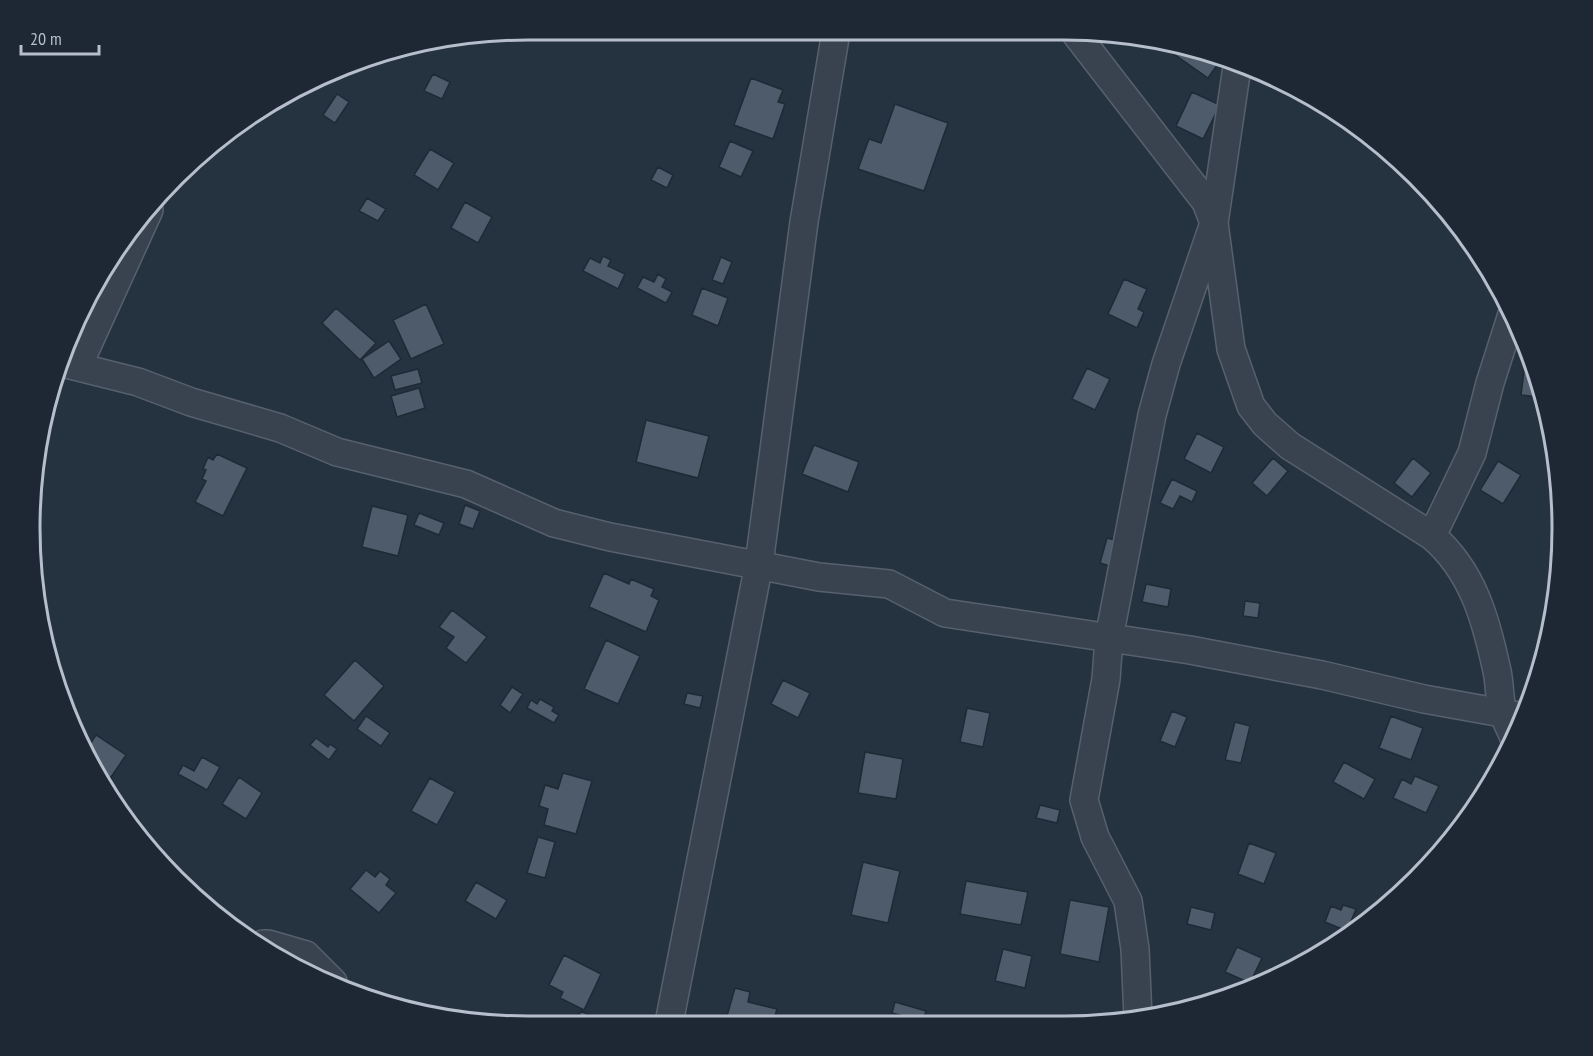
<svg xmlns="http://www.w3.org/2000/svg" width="1593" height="1056" viewBox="0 0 1593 1056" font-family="'PT Sans Narrow',sans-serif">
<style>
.building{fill:#4e5b6a;stroke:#202a36;stroke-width:1.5}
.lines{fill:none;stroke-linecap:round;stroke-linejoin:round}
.street-casing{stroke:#57616d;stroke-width:30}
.street{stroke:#39434f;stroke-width:27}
.rim{fill:none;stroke:#b5beca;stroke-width:3}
</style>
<rect width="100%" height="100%" fill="#25323f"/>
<path class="building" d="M1174,48L1220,61L1208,78L1171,52Z
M433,74L450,82L442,99L424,91Z
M751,78L783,90L778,102L785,104L773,139L734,125Z
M1192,92L1220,105L1203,139L1176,126Z
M337,94L349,102L335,123L323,115Z
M895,104L948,123L924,191L858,169L869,139L881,143Z
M730,141L753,151L741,177L719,167Z
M430,149L454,163L438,190L414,175Z
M658,167L673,175L667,188L651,180Z
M367,198L386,209L378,221L359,211Z
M465,202L492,217L478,243L451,228Z
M603,256L611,260L608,266L625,274L618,289L583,271L590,258L600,263Z
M721,257L732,262L723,284L712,280Z
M658,274L666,279L662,287L672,292L666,303L637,288L643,277L654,282Z
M1124,279L1147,289L1138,309L1144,312L1137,328L1108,314Z
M702,288L728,298L718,326L692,315Z
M426,304L444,344L411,359L393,320Z
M336,308L376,343L360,360L322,323Z
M389,341L401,359L374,378L362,359Z
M1525,363L1533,364L1546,398L1521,395Z
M1087,368L1110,379L1095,410L1072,399Z
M418,369L422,383L395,390L391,376Z
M419,388L425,408L397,417L391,396Z
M646,420L709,436L698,478L636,462Z
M1197,433L1224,447L1211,473L1184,459Z
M814,445L859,462L848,492L802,474Z
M217,454L247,468L223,516L195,502L206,481L202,479L206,470L203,469L208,457L213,460Z
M1273,458L1288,471L1267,496L1252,483Z
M1413,458L1431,473L1412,497L1394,483Z
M1498,461L1521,475L1503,504L1480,490Z
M1172,479L1197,491L1192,502L1180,496L1173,509L1160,503Z
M465,505L480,511L473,529L459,524Z
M372,506L408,515L398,556L362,547Z
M419,513L444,523L439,535L414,525Z
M1107,538L1119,541L1113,567L1100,563Z
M604,573L629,584L631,579L654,589L651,596L659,600L646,632L589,607Z
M1146,584L1171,589L1168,607L1142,602Z
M1245,601L1260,603L1258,618L1243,616Z
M452,610L487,637L466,663L446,648L454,637L439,627Z
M606,640L640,656L618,704L584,689Z
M355,660L384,686L354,721L324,695Z
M783,680L810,693L798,718L771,704Z
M512,687L523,694L510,713L500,705Z
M687,693L703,696L700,708L684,704Z
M540,699L554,707L552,711L559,715L554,723L527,708L531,700L537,704Z
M967,708L990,713L983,747L960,742Z
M1172,711L1187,717L1175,747L1160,741Z
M366,716L390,733L381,746L357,729Z
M1391,716L1423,728L1411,760L1379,748Z
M1235,722L1250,726L1241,763L1225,760Z
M96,735L126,755L107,783L96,775L86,750Z
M316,738L328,747L330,744L337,749L329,760L310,745Z
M865,752L903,759L896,799L858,793Z
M202,757L220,767L207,790L178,774L183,765L194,771Z
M1344,762L1375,779L1364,799L1333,782Z
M563,773L592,781L576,834L544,825L548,809L539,806L545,785L558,789Z
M1415,776L1439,786L1426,813L1393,798L1402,779L1411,784Z
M239,777L262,793L246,819L222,804Z
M430,778L455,792L437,825L411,811Z
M1040,805L1060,810L1057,823L1036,818Z
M538,837L555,842L545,878L527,873Z
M1249,843L1276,853L1264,884L1238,874Z
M863,862L900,871L888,923L851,915Z
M366,870L375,877L380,871L390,879L386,885L396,893L379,913L350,889Z
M966,881L1028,892L1021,925L960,914Z
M476,882L507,900L496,919L465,901Z
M1070,900L1109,907L1099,962L1060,954Z
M1343,905L1356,909L1347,931L1325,922L1331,906L1341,910Z
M1191,907L1215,913L1211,930L1187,924Z
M1237,947L1262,958L1250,983L1225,972Z
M1003,949L1032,956L1025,988L995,981Z
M564,955L601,974L584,1010L560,998L563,992L549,985Z
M735,988L750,992L748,1002L777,1009L773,1023H725Z
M895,1002L926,1011L923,1021L892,1013Z
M581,1011L603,1022H575Z"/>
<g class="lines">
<defs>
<path id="street" d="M1076,34L1206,202L1214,223L1231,349L1251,406L1265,424L1290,446L1432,536C1473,571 1486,620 1497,671C1500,684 1499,700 1503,712C1506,721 1511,730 1514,738
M62,363L138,382L191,402L280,428L337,452L466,484L554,523L610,537L819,577L889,584L945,613L1190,650L1322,675L1424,699L1524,717
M78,366L149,210
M1432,536L1472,453L1490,383L1513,311
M263,944H268L306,955L333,982
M1138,1018L1135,949L1128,901L1095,837L1084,800L1106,679L1109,638L1152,415L1166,364L1214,223L1237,67
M669,1023L759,564L804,222L836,32"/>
</defs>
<use href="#street" class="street-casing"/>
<use href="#street" class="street"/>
</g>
<path d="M0 0H1593V1056H0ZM528 40H1064A488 488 0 0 1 1552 528V528A488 488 0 0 1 1064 1016H528A488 488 0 0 1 40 528V528A488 488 0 0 1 528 40Z" fill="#1e2834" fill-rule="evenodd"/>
<path class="rim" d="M528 40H1064A488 488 0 0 1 1552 528V528A488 488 0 0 1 1064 1016H528A488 488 0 0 1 40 528V528A488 488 0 0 1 528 40Z"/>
<path d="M21 45v9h78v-9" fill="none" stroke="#b5beca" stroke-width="3"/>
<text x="30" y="45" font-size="18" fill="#b5beca" stroke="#1e2834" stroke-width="4.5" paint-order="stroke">20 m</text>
</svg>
